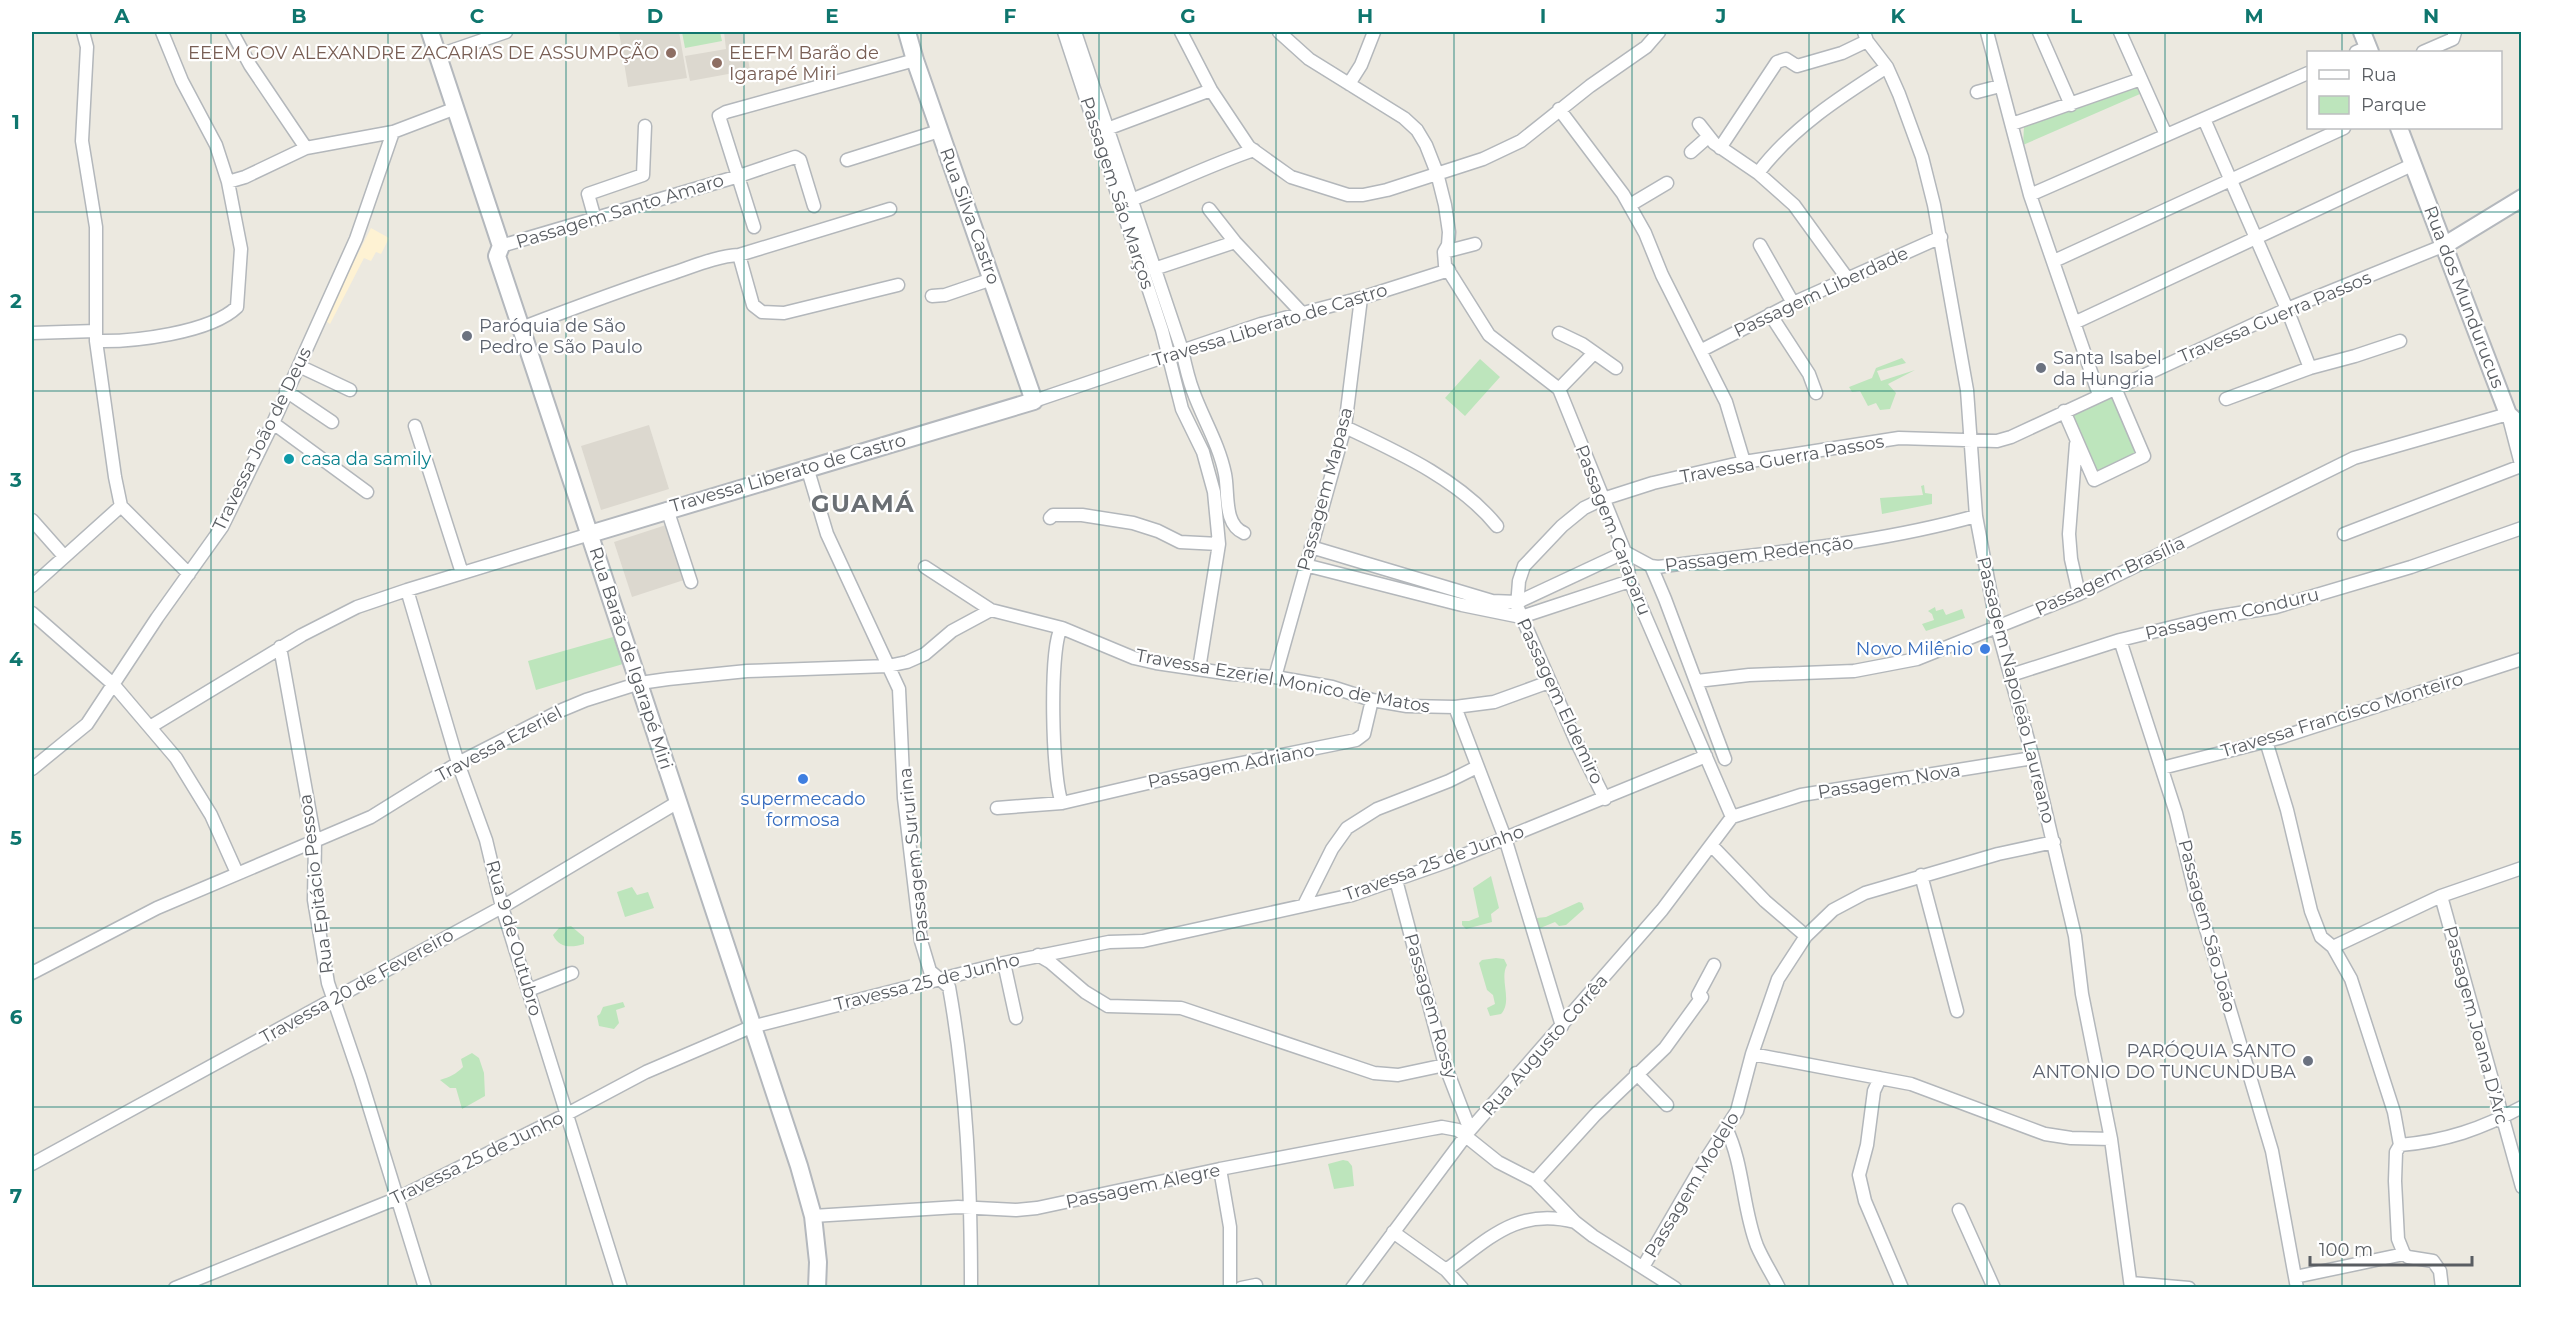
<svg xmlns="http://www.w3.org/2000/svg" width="2553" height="1319" viewBox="0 0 2553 1319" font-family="Montserrat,sans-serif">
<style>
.commercial{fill:#fef2d3}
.education{fill:#dcd8cf}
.green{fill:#bde5bc}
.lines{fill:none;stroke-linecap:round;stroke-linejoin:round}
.street-casing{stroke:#b3b7bb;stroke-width:15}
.secondary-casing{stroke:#b4b8bd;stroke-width:20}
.street{stroke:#fff;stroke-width:12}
.secondary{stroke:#fff;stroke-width:16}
.grid{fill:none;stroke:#0f766e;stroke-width:1.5;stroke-opacity:0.55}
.education-dot{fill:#8d6e63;stroke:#fff;stroke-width:2}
.worship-dot{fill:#6b7280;stroke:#fff;stroke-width:2}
.culture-dot{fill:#0f9aa8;stroke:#fff;stroke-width:2}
.shop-dot{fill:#3f7fe0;stroke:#fff;stroke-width:2}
.labels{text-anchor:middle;stroke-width:4.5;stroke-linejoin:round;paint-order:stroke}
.education-label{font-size:18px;fill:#785e54;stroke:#fff;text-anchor:end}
.street-label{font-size:18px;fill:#595d62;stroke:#fff}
.worship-label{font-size:18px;fill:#5b616d;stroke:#fff;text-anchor:start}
.culture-label{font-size:18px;fill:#0d838f;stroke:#fff;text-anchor:start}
.shop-label{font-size:18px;fill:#366cbe;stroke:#fff;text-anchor:end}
.district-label{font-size:24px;font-weight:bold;letter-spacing:1.5px;fill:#6a6f74;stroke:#fff}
.neatline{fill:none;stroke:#0f766e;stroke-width:2}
.grid-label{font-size:20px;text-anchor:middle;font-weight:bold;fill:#0f766e}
</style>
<rect width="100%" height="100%" fill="#ece9e0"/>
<path class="commercial" d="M371,228L389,238L381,254L376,252L371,261L364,258L330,324L324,320Z"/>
<path class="education" d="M619,32H679L687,78L628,87Z
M724,32H743L750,70L690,81L685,56L726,49Z
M649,425L669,489L601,510L581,446Z
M669,524L687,579L632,597L614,542Z"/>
<path class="green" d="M682,32H720L722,41L685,48Z
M2136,85L2140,94L2023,145L2024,126Z
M1902,358L1906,363L1877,371L1881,381L1915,370L1888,384L1896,393L1890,409L1880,410L1876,403L1868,406L1860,391L1852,392L1849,387L1872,378L1876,368Z
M1480,359L1500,377L1465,416L1445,398Z
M2115,392L2144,456L2097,477L2069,412Z
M1924,485L1925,493L1932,494V504L1882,514L1880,498L1923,495L1921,486Z
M1935,607L1936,611L1943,609L1946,615L1962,609L1965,618L1926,631L1922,624L1934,620L1932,614L1928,611Z
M613,637L623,664L536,690L528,661Z
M1491,876L1499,908L1491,914L1492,922L1466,929L1462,925V921H1469L1479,917L1473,888Z
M632,887L637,895L648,892L654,908L625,917L617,892Z
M1579,902L1582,903L1584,909L1566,925L1559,926L1555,922L1538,929L1537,918L1546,917Z
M571,926L584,937V944C571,948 559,948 553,935L559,928Z
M1496,958L1504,959L1507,965C1499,979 1513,1001 1501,1014L1490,1016L1487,1008L1495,1004L1493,995L1487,990L1479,963L1482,960Z
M623,1002L625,1007L616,1010L619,1023L614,1029L599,1026L597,1016L600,1014L603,1007Z
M472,1053L479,1058L484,1073L485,1096L462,1109L456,1088H450L440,1080C450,1077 456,1074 463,1067L461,1059Z
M1343,1160L1348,1161L1352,1166L1354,1186L1334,1189L1328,1164Z"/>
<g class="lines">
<defs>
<path id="street" d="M83,32L87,47L82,141L96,227V341L115,477L121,506L189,574
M232,32L250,65L306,148
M1064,32L1162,330L1182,409L1203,452L1214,492L1219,544L1199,669
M1075,32L1182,350C1185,364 1188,378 1193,391C1203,419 1219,444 1225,474C1229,493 1223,524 1244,533
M1181,32L1211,90L1249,147L1291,177L1348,195H1363L1387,190L1483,159L1521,141L1590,86L1646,47L1659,32
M1279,32L1309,59L1404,118L1417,130L1426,145L1437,173L1445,205L1449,232L1448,245L1444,252L1445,265L1489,335L1559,389L1625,552L1630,581L1732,817
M1864,32L1867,41L1887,67L1899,94L1922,157L1934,205L1967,390L1976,516L1997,627L2033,758L2075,936L2082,994L2111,1139L2131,1288
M1987,32L2030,195L2099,395
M2039,32L2071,105
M2120,32L2166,135
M2356,52L2368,47
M2423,52L2453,39L2455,32
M439,55L506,32
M1349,84L1361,65L1374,32
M1977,92L2000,86
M1559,109L1623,194L1645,233L1662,275L1726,402L1744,462
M2204,119L2287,309L2310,368
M1699,124L1714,143L1758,173L1794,205L1847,278
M2012,124L2141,79
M1107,129L1211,90
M1720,148L1777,62L1786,59L1797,66L1842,53L1867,41
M1691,152L1708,137
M847,160L939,131
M1758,173C1792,128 1840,97 1887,67
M228,182L245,177L306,148L393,132L456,108
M2030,195L2308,73
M1131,200C1172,184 1212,164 1254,150
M1630,205L1667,183
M1209,209L1235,242L1301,312
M595,219L588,194L643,175L645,126
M754,227L719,116L726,112L915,60
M1760,245L1793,303
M501,246L739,176L795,157L800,160L814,206
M1444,252L1475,244
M739,255L753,305L762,312L784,313L898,285
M2054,261L2344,128
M1154,269L1235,242
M932,296L945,295L992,279
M1770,314L1809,374L1816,393
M2074,323L2414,164
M521,328C571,309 621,290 673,273C694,266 717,256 739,255L890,209
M32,333L96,331
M1559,333L1582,344L1616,368
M96,341C133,342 210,333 237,307L241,249L228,182L216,145L182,81L162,32
M1702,350L1793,303L1941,237
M299,366L350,390
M1559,389L1594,353
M286,391L332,422
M2226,399L2310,368L2355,356L2400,341
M1034,401L1261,324L1361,298L1449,270
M2064,411L2094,480L2144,456L2115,388
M273,423L367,492
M415,426L462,573
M1345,427C1398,452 1460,480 1497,526
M2076,444L2069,534L2071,559L2079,594
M807,467L827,534L899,689L904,798L921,941L930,971L949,987C967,1087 971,1186 971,1288
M667,509L691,582
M1050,518L1053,515H1082L1133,523L1158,531L1180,542L1219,544
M32,520L63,555
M2344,534L2521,466
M1311,547L1492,601L1518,602L1625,552L1651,566L1658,567C1764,553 1872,545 1976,516
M1305,565L1462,605L1521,617L1630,581
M1651,566L1665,599L1725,759
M925,567L991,610L1062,628L1134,658L1156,663L1231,674L1275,677L1332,687L1372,700L1407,706L1455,707L1494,702L1549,682
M32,586L121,506
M407,590L458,763L486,840L502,907L621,1288
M32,613L113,684L176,758L211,815L237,873
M1061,628C1049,651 1052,779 1062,803
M2120,640L2176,813L2195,892L2272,1151L2297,1288
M280,647L315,841L314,900L328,983L360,1077L425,1288
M2011,675L2120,640L2209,618L2276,607L2411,567L2522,528
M1275,677L1345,427L1361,298
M1697,681L1749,675L1854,671L1917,659L2079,594L2354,458L2508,414L2522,468
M1455,707L1505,838L1562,1026
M150,727L302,635L357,607L407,590L590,534
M2266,741L2287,810L2311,911L2321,937L2333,947L2351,979L2394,1112L2400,1145L2396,1152L2395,1181L2398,1239L2404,1254L2408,1257L2433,1261L2440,1271L2442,1288
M2162,768L2279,738L2522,659
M32,769L87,724L157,618L222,527L273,423L356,239L393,132
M1605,799L1576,741L1517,606L1519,581L1524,566L1562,526L1584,508L1603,499L1653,483L1744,462L1899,438L1997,441L2011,437L2287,309L2445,245
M997,808L1062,803L1178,776L1356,740L1364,734L1372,700
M1712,846L1765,901L1806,936
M1921,875L1957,1011
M1396,880L1445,1065L1470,1130
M2441,896L2522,1187
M1304,905L1332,849L1347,828L1377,809L1449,781L1477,767
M2333,947L2441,896L2522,868
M1038,955L1050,962L1085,992L1108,1006L1181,1008L1374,1073L1398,1075L1445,1065
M1004,963L1016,1018
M32,973L157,908L371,817L458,763L562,710L586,700L640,683L668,679L747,671L888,666L907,662L925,654L952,631L991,610
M529,990L572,973
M1752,1054L1911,1084L2045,1134L2071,1138L2111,1139
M1636,1073L1667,1105
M1880,1078L1874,1091L1867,1145L1859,1175L1865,1201L1902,1288
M1726,1128C1744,1165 1742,1207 1757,1246C1763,1260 1772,1274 1779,1288
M2400,1145C2446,1141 2481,1129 2522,1107
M32,1164L502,907L678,802
M1220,1169L1230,1227V1288
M1535,1181L1595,1115L1665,1048L1702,997L1698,995L1714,965
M1959,1210L1994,1288
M813,1216L958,1207L1016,1210L1037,1208L1220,1169L1431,1129L1442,1127L1458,1130L1498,1162L1535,1181L1575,1222L1593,1236L1675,1288
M1393,1232L1446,1270L1462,1288
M1643,1267L1704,1162L1737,1111L1752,1054L1778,979L1806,936L1833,910L1865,893L1998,854L2054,842
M1446,1270C1489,1239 1517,1207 1575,1222
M2295,1277L2404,1254
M2131,1283L2189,1288
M175,1288L398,1198L567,1114L646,1072L751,1027L1004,963L1109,942L1143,941L1352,895L1449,861L1706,756
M1241,1288L1256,1285
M1352,1288L1470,1130L1662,910L1732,817L1801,795L2033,758"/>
<path id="secondary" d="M430,32L501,246L497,256L521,328L799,1166L813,1216L818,1262L817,1288
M2362,32L2370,52
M2399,128L2508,414L2522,427
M2445,245L2522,198
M590,534L1034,401L915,60L907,32"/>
</defs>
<use href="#street" class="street-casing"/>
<use href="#secondary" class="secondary-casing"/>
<use href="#street" class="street"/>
<use href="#secondary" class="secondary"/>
</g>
<path class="grid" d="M211,32V1288M388,32V1288M566,32V1288M744,32V1288M921,32V1288M1099,32V1288M1276,32V1288M1454,32V1288M1632,32V1288M1809,32V1288M1987,32V1288M2165,32V1288M2342,32V52M2342,128V1288M32,212H2522M32,391H2522M32,570H2522M32,749H2522M32,928H2522M32,1107H2522"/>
<g class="education-dot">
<circle cx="671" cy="53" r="6"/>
<circle cx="717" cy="63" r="6"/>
</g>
<g class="worship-dot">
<circle cx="467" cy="336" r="6"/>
<circle cx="2041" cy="368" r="6"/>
<circle cx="2308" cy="1061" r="6"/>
</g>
<circle class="culture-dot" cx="289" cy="459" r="6"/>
<g class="shop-dot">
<circle cx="1985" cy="649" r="6"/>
<circle cx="803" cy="779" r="6"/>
</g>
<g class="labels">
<g class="education-label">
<text x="659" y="59">EEEM GOV ALEXANDRE ZACARIAS DE ASSUMPÇÃO</text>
<text x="729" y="59" text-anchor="start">EEEFM Barão de<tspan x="729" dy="21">Igarapé Miri</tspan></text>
</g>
<g class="street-label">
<text transform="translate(1117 193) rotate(72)" y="6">Passagem São Marços</text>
<text transform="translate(620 211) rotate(-17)" y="6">Passagem Santo Amaro</text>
<text transform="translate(970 216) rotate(70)" y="6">Rua Silva Castro</text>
<text transform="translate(1821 292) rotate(-25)" y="6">Passagem Liberdade</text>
<text transform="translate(2464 297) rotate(69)" y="6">Rua dos Mundurucus</text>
<text transform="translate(2275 317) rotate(-23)" y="6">Travessa Guerra Passos</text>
<text transform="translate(1270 325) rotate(-17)" y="6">Travessa Liberato de Castro</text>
<text transform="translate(262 439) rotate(-64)" y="6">Travessa João de Deus</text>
<text transform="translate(1782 459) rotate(-10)" y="6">Travessa Guerra Passos</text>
<text transform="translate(788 473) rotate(-16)" y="6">Travessa Liberato de Castro</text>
<text transform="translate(1325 489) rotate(-75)" y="6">Passagem Mapasa</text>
<text transform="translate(1613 530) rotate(69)" y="6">Passagem Caraparu</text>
<text transform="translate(1759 554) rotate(-7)" y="6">Passagem Redenção</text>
<text transform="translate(2110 576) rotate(-25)" y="6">Passagem Brasília</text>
<text transform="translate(2232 614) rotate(-13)" y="6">Passagem Conduru</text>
<text transform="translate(631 658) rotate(72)" y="6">Rua Barão de Igarapé Miri</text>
<text transform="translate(1283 681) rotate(10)" y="6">Travessa Ezeriel Monico de Matos</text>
<text transform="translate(2016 690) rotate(76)" y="6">Passagem Napoleão Laureano</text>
<text transform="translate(1560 701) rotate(65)" y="6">Passagem Eldemiro</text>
<text transform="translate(2342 715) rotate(-17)" y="6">Travessa Francisco Monteiro</text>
<text transform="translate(499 744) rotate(-28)" y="6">Travessa Ezeriel</text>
<text transform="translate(1231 766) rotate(-11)" y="6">Passagem Adriano</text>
<text transform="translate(1889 781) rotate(-9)" y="6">Passagem Nova</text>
<text transform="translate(914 855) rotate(-96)" y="6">Passagem Sururina</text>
<text transform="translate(1434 863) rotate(-20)" y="6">Travessa 25 de Junho</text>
<text transform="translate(316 884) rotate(-97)" y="6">Rua Epitácio Pessoa</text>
<text transform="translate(2207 926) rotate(75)" y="6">Passagem São João</text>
<text transform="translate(514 938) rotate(74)" y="6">Rua 9 de Outubro</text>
<text transform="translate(927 982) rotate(-14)" y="6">Travessa 25 de Junho</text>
<text transform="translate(357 986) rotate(-29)" y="6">Travessa 20 de Fevereiro</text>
<text transform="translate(1431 1006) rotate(74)" y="6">Passagem Rossy</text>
<text transform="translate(2476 1025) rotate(75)" y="6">Passagem Joana D’Arc</text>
<text transform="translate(1545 1045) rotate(-49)" y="6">Rua Augusto Corrêa</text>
<text transform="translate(477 1158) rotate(-26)" y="6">Travessa 25 de Junho</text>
<text transform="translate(1692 1185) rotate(-59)" y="6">Passagem Modelo</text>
<text transform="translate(1143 1186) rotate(-12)" y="6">Passagem Alegre</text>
</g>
<g class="worship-label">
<text x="479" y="332">Paróquia de São<tspan x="479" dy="21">Pedro e São Paulo</tspan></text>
<text x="2053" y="364">Santa Isabel<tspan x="2053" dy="21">da Hungria</tspan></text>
<text x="2296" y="1057" text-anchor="end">PARÓQUIA SANTO<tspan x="2296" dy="21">ANTONIO DO TUNCUNDUBA</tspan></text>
</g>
<g class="culture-label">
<text x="301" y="465">casa da samily</text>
</g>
<g class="shop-label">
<text x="1973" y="655">Novo Milênio</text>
<text x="803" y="805" text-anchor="middle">supermecado<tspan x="803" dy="21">formosa</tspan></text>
</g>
<g class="district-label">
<text x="863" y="512">GUAMÁ</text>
</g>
</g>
<rect width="2553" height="1319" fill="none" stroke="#ffffff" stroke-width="66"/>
<rect x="2307" y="51" width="195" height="78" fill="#ffffff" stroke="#bdbec0" stroke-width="1.5"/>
<rect x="2319" y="70" width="30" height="9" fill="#ffffff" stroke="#bdbec0" stroke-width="1.5"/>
<text x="2361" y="81" font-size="18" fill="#595d62">Rua</text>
<rect x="2319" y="96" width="30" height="18" fill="#bde5bc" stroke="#bdbec0" stroke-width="1.5"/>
<text x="2361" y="111" font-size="18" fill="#595d62">Parque</text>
<path d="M2310 1256v9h162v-9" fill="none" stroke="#595d62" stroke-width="3"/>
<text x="2319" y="1256" font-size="18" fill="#595d62" stroke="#ffffff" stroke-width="4.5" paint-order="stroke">100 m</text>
<rect x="33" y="33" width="2487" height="1253" class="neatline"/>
<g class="grid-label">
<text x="122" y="23">A</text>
<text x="299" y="23">B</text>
<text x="477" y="23">C</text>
<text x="655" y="23">D</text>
<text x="832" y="23">E</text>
<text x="1010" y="23">F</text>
<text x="1188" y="23">G</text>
<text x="1365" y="23">H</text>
<text x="1543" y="23">I</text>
<text x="1721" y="23">J</text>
<text x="1898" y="23">K</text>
<text x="2076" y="23">L</text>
<text x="2254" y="23">M</text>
<text x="2431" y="23">N</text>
<text x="16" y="129">1</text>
<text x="16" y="308">2</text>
<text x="16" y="487">3</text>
<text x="16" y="666">4</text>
<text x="16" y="845">5</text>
<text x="16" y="1024">6</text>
<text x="16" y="1203">7</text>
</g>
</svg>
